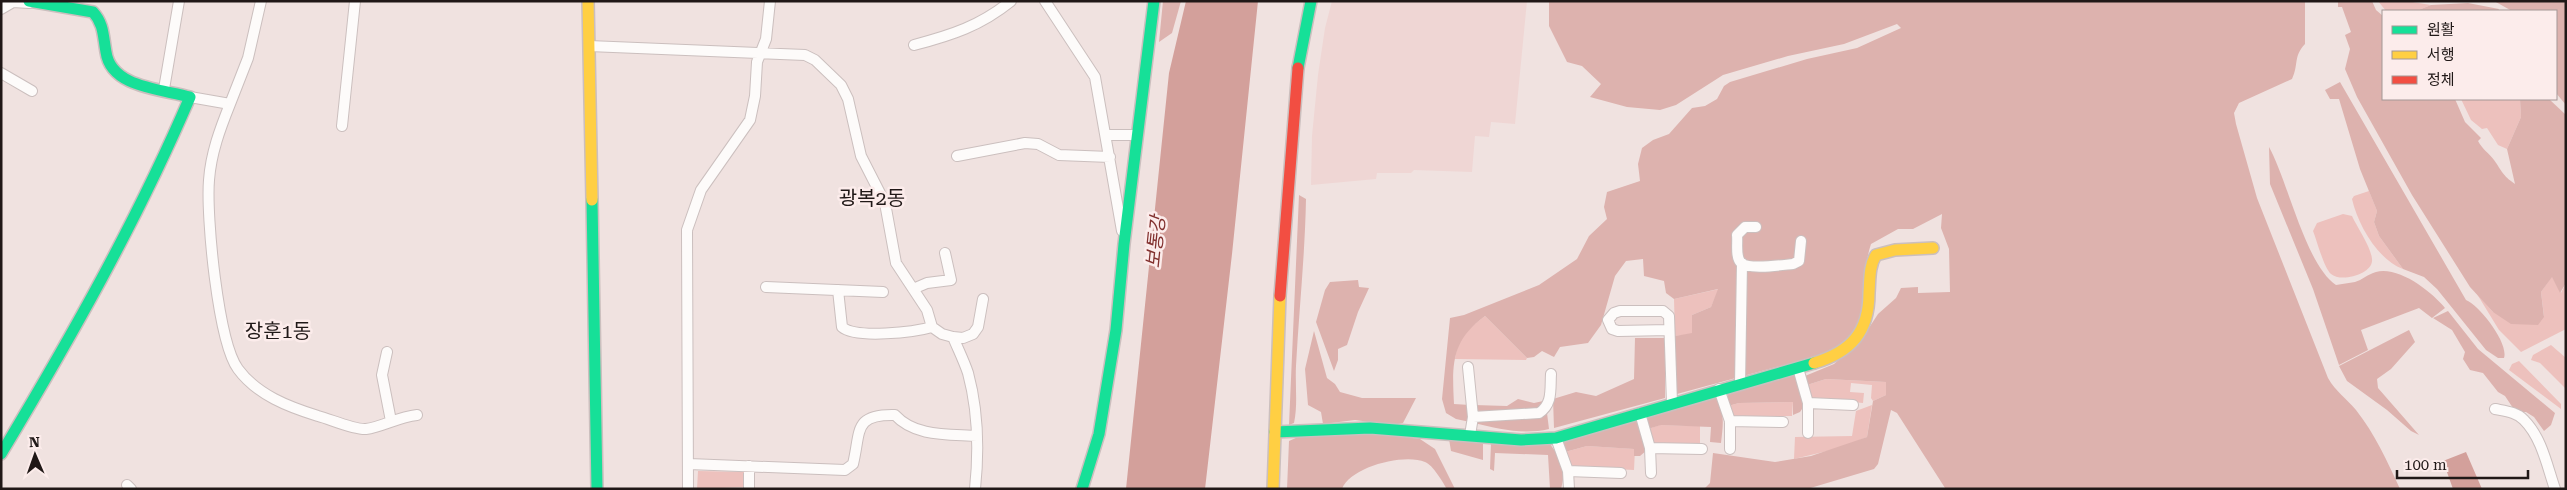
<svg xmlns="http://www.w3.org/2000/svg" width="2567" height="490" viewBox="0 0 2567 490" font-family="'Roboto Serif','Noto Sans KR',serif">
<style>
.built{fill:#efd6d4}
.green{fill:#edc1bd}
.forest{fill:#ddb2ae}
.water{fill:#d3a09b}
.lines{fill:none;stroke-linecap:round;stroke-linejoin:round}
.street-casing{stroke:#cbbfbe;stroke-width:12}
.fast-casing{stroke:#cbbfbe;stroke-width:14}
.slow-casing{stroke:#cbbfbe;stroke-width:14}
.jam-casing{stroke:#cbbfbe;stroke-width:14}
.street{stroke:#fdfbfa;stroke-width:10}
.fast{stroke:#16e098;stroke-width:11}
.slow{stroke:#ffcf43;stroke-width:11}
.jam{stroke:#f24e42;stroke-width:11}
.labels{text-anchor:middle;stroke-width:5;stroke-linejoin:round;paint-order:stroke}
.water-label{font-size:19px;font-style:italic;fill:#82312f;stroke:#fceceb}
.quarter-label{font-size:20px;fill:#201817;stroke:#fceceb}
</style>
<rect width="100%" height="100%" fill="#f0e2e0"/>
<path class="built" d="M1332,1H1527L1515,124L1491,122L1489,137L1475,136L1472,172L1414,170L1411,173H1377L1376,179L1311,185L1312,136L1318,75L1325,28Z"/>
<path class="green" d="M2378,1H2406L2431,5L2416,11H2386Z
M2461,99H2520L2521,117L2507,149L2498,145L2487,128L2482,129L2471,120Z
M2369,191L2377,211L2374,222L2379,236L2403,269C2378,260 2358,225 2352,199L2354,196Z
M2343,214L2352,216C2357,227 2371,247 2372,259C2374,274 2341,283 2331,274C2324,268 2317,241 2313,231L2317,223Z
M2552,276L2561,293L2566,283V329L2521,352L2499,330L2477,294L2493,312L2544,316L2541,292Z
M1719,289L1711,307L1692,315L1693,334L1675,336L1674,299Z
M1485,316L1527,358L1526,360L1455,359C1458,338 1469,328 1485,316Z
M2551,345L2566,358V389L2540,363L2531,360L2533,355Z
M2519,361L2561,404V409L2509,370L2512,364Z
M1826,379L1886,382V395L1873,401L1871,398L1872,385L1851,383L1850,392L1864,393L1863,403L1810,398L1807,385Z
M1793,402L1792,416H1733L1728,406L1739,403Z
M1872,405L1867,437L1840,448L1794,459L1795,437L1852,436L1856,411Z
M1660,425L1700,426V444H1656L1651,441L1648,429Z
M1587,446L1635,449L1634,470L1575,467L1570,464L1565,452Z
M698,471L745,472V487L697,489Z"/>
<path class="forest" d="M1163,1H1181L1172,33L1159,42Z
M1549,1H2305V44C2293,57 2299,64 2292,79L2239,103L2234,113L2236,124L2257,198L2328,378C2336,392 2346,398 2356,410C2375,434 2387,461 2400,489H1937L1945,488L1897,413L1891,410L1878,464L1874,469L1807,489H1704L1710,483L1713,453L1775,462L1811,456L1867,437L1873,401L1886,395V382L1826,379L1807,385L1805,376L1834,364L1861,340L1878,314L1896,298L1901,288L1918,287V293L1950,292L1949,249L1941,228L1942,214L1913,229H1898L1871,244C1854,297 1885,325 1821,355L1677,394L1675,336L1692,333V315L1711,307L1718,289L1674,299L1666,293L1664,281L1644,276L1643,259L1626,261L1615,276L1601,325L1588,343L1560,347L1554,357L1542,351L1534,357L1527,358L1485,316C1451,341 1452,364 1454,404L1470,405V422L1456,419L1446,413L1442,399L1450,318L1464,315L1539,285L1577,259L1589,236L1607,219L1604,207L1607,192L1640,181L1638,164L1642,148L1653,140L1669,134L1692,108L1705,106L1717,99L1724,86L1730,82L1807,59L1857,48L1901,28L1897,24L1844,44L1788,56L1723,75L1676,105L1660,110L1627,107L1590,97L1601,84L1582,66L1567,62L1549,26Z
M2338,1H2372L2376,10L2383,16V99H2455L2465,122L2481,138L2478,141C2482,149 2489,153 2494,160C2502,171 2502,175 2515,184L2507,149L2521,117L2520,99H2549L2566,115V283L2560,293L2552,277L2541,292L2544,317L2538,325L2511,324L2493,312L2470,287L2412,195L2357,97L2345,69L2350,49L2345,35L2351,32L2342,7H2338Z
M2494,1H2566V105L2556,93V11H2512Z
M2468,3L2499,9L2498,11H2416L2431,5Z
M2340,82L2466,300C2479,305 2509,343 2504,358H2498L2486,350L2437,289L2424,277L2403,269L2379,236L2374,222L2377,211L2360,169L2339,99H2330L2325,90Z
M2269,147C2288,181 2305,264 2336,285C2342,284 2349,283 2355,282C2362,280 2368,274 2376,272C2399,266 2432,292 2445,308L2432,318L2419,308L2361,330L2368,350L2339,365L2313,289L2270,184Z
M1299,195L1306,199C1305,255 1299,310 1296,366C1295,385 1298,405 1294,423L1289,425Z
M1358,280L1359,287L1369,288L1358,312L1347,345L1338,349V360L1334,371L1316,322L1325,290L1330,282Z
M2448,311L2478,349L2555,413L2551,425L2544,431L2534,417L2526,412H2517L2513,408L2505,396L2498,392L2483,373L2470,370L2463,359L2465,352L2452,330L2433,318Z
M2409,330L2415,342L2391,369L2377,379L2378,388L2419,435L2411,431L2387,410L2347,381L2339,366Z
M1314,331L1327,378L1335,384L1340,392L1362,398H1416L1403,423L1392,425L1355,420L1323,424L1321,412L1308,405L1305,369Z
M1635,338H1665V398L1554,428L1553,399L1576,392L1596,396L1634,379Z
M1795,374L1804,406L1800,412L1793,415V402L1739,403L1728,406V391Z
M1717,398C1725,414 1723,425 1721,443L1710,442L1711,427L1661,425L1648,429L1646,421L1651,413Z
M1518,399L1534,403L1548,400L1538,411L1476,415L1474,405L1507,406Z
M1547,413L1549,429C1524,435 1499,429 1474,423L1476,419Z
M1633,420L1638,423L1647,450L1640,456H1634V449L1587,446L1565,452L1563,439Z
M1367,432L1420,439L1435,449L1455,489H1447C1442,481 1433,465 1425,462C1404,453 1350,467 1342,489H1287L1289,441L1298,437Z
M1449,439L1483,442V460L1451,451Z
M1491,443L1550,444C1563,462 1567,466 1561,489H1550L1548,455L1495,453L1494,471L1490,469Z"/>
<path class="water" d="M1186,1H1258L1232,254L1205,489H1126L1169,73Z
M2466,452L2482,489H2453L2443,461Z"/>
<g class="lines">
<defs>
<path id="street" d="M1045,1L1095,77L1122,231
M1,9L13,2L29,3
M914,45C952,35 980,26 1011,1
M589,46L805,55L815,60L841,85L848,99L861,156L885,203L896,263L927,310L932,327
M1,73L32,91
M164,89L179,1
M190,97L230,104L248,58L261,1
M230,104C220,129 211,153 209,180C206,216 218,342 238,369C257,395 289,407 318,416C330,419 354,430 366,429C382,427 398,417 417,415
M342,126L355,1
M1107,135H1137
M957,156L1025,143L1038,144L1059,155L1110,157
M1756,227H1745L1737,235C1738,243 1735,257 1741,263C1749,270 1782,265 1793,264L1799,261L1801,241
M766,287L883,292
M913,289L927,283L951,280L945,253
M838,290L842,327C856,339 915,332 932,327L942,334L953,337L963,338L973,334L978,327L983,299
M1669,330L1618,331L1612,329L1608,320L1614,313L1620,311H1663L1669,316L1672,403
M953,337C958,349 964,361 968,373C978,410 979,451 975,489
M387,352L382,375L391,421
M1468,367L1473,417L1470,435
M1798,368L1808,403V433
M1740,384L1742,263
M1719,389L1730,421V449
M1808,403L1853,405
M2495,409C2505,411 2517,412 2524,420C2542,438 2547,466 2555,489
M1640,413L1650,448L1651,473
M1473,417L1539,413C1553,404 1550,389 1551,374
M1730,421L1783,422
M1556,438L1568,471L1569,489
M1650,448L1702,449
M689,464L845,470L853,464C861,431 853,414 895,415C915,437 948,434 977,436
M1568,471L1621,473
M127,485L131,489
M688,489L687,230L701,190L750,120L755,96L757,62L766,39L770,1
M749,489V466"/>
<path id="fast" d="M1298,68L1311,1
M592,200L597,489
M1275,432L1370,428L1521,440L1556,438L1814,363
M1,454C70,339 137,221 190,97C162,89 111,88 106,52C103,36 104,24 93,12L29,1
M1082,489L1099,434L1116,330L1124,244L1154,1"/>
<path id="slow" d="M588,1L592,200
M1814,363C1851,352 1869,332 1869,293C1870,280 1869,266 1876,255L1895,250L1933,248
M1273,489L1280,296"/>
<path id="jam" d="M1280,296L1298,68"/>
</defs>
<use href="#street" class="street-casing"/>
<use href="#fast" class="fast-casing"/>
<use href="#slow" class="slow-casing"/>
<use href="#jam" class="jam-casing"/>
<use href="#street" class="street"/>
<use href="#fast" class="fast"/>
<use href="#slow" class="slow"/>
<use href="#jam" class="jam"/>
</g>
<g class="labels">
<g class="water-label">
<text transform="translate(1155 242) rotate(-84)" y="7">보통강</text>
</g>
<g class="quarter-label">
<text x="872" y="205">광복2동</text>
<text x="278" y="338">장훈1동</text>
</g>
</g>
<rect width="2567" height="490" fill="none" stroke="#201817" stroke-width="5"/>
<rect x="2382" y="10" width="175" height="90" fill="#fceceb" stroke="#a49796"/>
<rect x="2392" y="26" width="25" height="8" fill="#16e098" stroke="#a49796"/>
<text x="2427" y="35" font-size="15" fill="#201817">원활</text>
<rect x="2392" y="51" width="25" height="8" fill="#ffcf43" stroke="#a49796"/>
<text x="2427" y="60" font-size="15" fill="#201817">서행</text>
<rect x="2392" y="76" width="25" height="8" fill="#f24e42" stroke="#a49796"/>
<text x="2427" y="85" font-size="15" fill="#201817">정체</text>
<g transform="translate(35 455) rotate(358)" stroke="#fceceb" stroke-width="4" paint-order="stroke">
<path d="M0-4L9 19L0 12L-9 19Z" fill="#201817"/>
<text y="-8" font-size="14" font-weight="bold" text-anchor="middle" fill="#201817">N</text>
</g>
<path d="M2397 470v8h131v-8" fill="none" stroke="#201817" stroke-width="2.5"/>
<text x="2404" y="470" font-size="15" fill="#201817" stroke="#fceceb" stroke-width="4" paint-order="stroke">100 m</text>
</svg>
